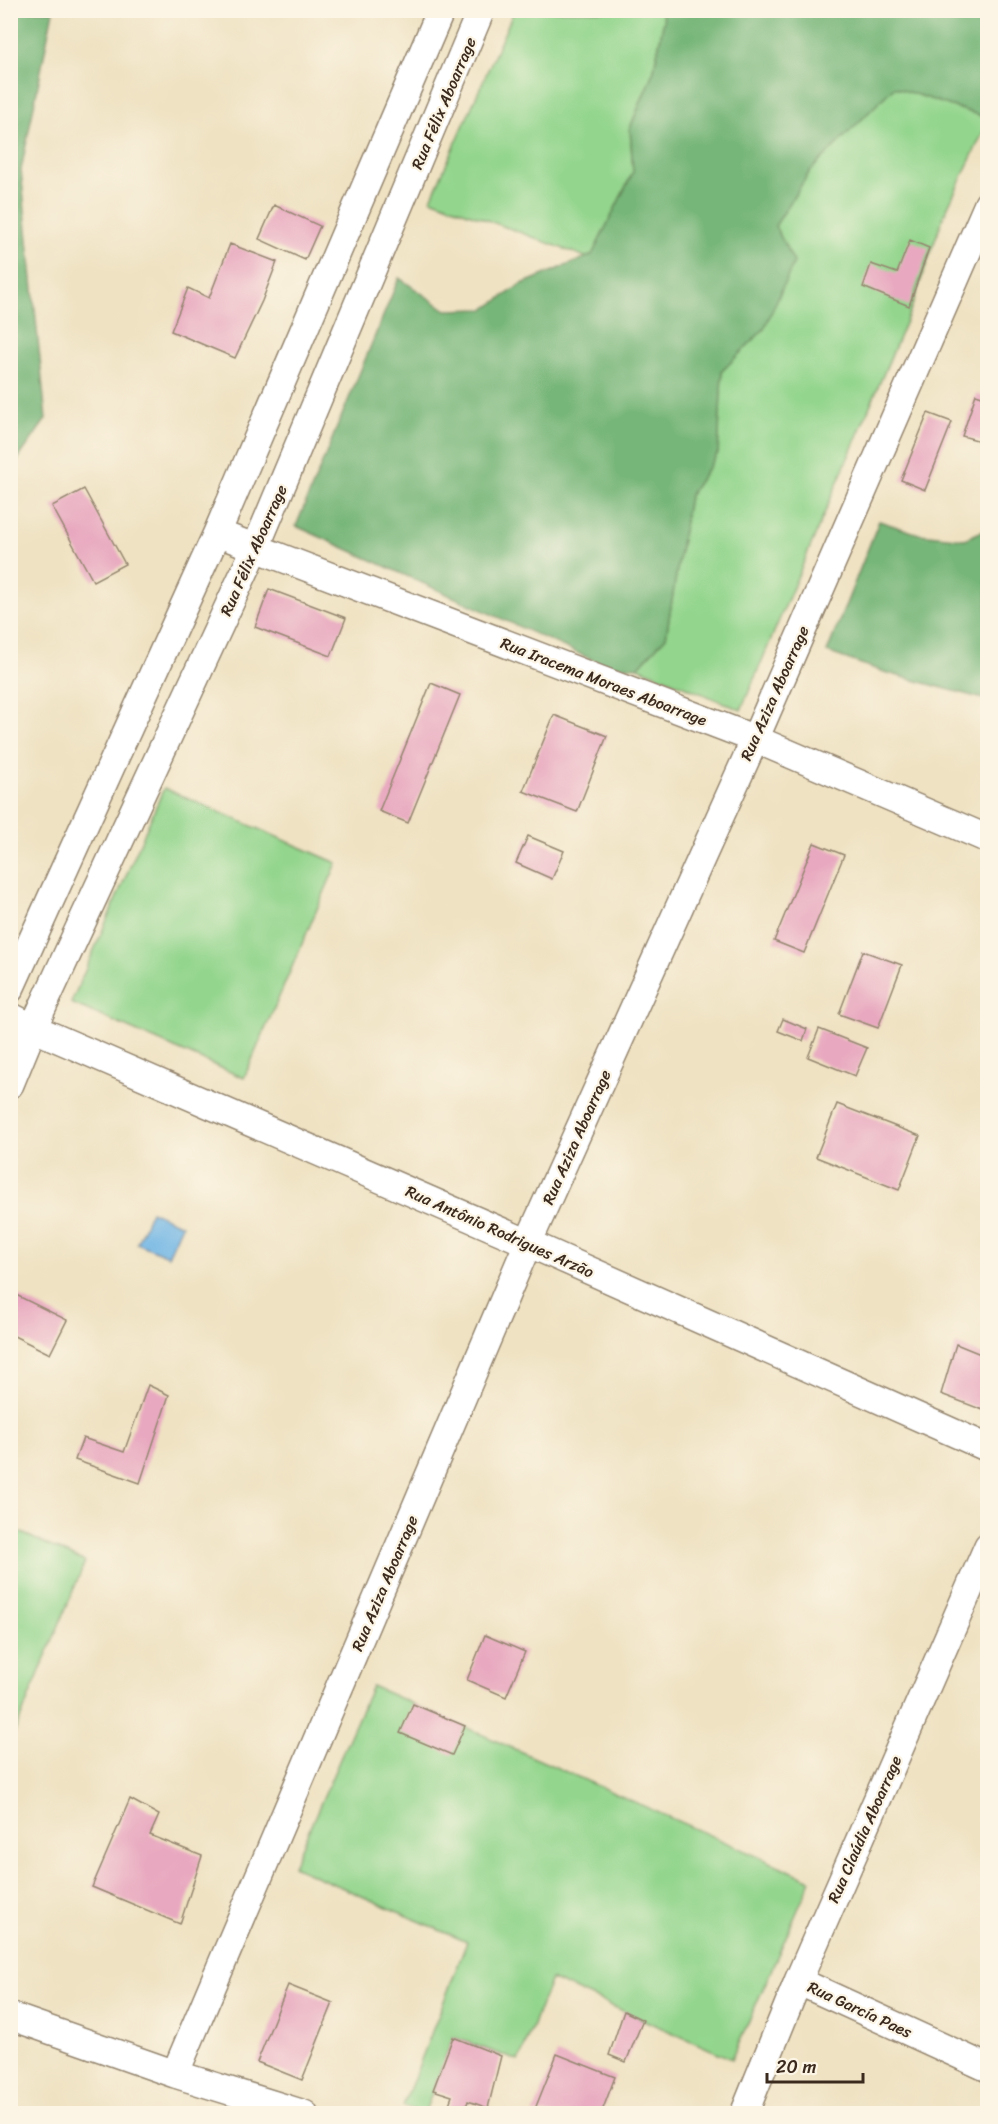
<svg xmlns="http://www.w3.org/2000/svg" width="998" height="2124" viewBox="0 0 998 2124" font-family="Sriracha,sans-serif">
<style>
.green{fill:#93d58d;stroke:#678056;stroke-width:1.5}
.forest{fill:#76b678;stroke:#58704b;stroke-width:1.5}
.water{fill:#6fb5e5;stroke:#557082;stroke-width:1.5}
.building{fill:#e8a9c0}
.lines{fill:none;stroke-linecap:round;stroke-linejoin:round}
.minor-casing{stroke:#958670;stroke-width:30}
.minor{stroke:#fff;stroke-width:27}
.labels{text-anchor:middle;stroke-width:4.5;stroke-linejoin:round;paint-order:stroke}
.street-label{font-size:16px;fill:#3b2a1e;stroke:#fcf5e5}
</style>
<rect width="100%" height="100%" fill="#fcf5e5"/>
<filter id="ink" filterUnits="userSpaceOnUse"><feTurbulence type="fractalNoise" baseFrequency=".0167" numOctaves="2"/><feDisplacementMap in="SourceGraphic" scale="12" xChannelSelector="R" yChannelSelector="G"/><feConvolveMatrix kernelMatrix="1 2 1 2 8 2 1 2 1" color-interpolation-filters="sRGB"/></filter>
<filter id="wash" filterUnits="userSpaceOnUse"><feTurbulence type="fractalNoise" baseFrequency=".008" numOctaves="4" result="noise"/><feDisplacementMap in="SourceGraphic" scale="24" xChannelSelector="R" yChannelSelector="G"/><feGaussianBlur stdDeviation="1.35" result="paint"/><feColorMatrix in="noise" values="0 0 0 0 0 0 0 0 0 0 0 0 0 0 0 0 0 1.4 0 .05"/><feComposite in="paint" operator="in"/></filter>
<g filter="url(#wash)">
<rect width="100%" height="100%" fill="#efe2c2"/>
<path class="green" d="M514,11H661L664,20L654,70L630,128L633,172L592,255L588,258L431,199Z
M894,87L987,118V124L944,215L909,314L741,710L638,667L666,637L689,496L718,453L722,371L764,329L775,226L810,171Z
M164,788L337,863L244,1078L71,1003Z
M11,1528L85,1562L11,1741Z
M372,1686L811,1880L732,2059L551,1979L519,2061L453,2037L424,2114L403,2106L467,1942L293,1866Z"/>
<path class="forest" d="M11,10L53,11L21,170L46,419L11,469Z
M661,11H987L988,118L894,87L810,171L775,226L794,262L764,329L722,371L718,453L689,496L666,637L638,667L604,665L296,526L399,278L446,310L485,309L522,284L592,255L633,172L630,128L654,70L664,20Z
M879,521L919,534L965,539L987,529V700L884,672L827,652Z"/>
<path class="water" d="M151,1211L182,1225L168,1256L137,1243Z"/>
<g id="blocks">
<path class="building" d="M274,205L320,226L305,260L259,239Z
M910,240L929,248L909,306L863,287L871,264L897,273Z
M230,244L277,262L262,301L235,358L171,331L188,288L209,298Z
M976,394L988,398V443L962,436Z
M928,413L952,422L925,490L901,480Z
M84,489L125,564L93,581L52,506Z
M269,589L346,618L331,656L255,627Z
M431,683L460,695L408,823L379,811Z
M554,715L607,736L577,812L523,791Z
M528,836L564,851L552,879L516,863Z
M814,843L844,855L804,953L774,941Z
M863,951L902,965L878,1028L839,1014Z
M783,1019L807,1029L803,1041L778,1031Z
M819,1029L867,1048L855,1076L808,1057Z
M837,1104L920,1136L899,1190L816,1157Z
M10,1292L67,1320L50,1354L10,1334Z
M956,1344L988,1357V1412L941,1394Z
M148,1385L169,1395L140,1483L75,1460L83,1438L124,1452Z
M485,1635L525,1652L506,1697L467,1680Z
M413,1704L465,1726L452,1755L400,1733Z
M130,1799L159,1815L150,1835L202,1856L180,1924L92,1887Z
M288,1985L333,2003L302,2080L257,2062Z
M624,2011L643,2020L626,2062L609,2055Z
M453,2037L501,2056L488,2108L468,2101L464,2113L448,2107L452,2096L433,2090Z
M557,2054L615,2077L601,2114H533Z"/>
</g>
</g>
<g filter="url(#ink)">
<use href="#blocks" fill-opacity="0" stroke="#958670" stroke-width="1.5"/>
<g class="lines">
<defs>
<path id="minor" d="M217,533L755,739L988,839
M10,989L217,533L441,10
M10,1016L33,1028L528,1243L988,1448
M10,1084L33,1028L256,547L481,10
M798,1981L988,2068
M10,2016L175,2074L304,2114
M175,2074L528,1243L755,739L988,204
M744,2114L798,1981L988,1546"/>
</defs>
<use href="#minor" class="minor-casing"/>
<use href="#minor" class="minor"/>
</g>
</g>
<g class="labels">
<g class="street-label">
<text transform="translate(443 103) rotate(-67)" y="6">Rua Félix Aboarrage</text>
<text transform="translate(253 550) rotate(-66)" y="6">Rua Félix Aboarrage</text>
<text transform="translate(604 681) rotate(21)" y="6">Rua Iracema Moraes Aboarrage</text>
<text transform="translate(774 693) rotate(-66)" y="6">Rua Aziza Aboarrage</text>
<text transform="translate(576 1137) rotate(-66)" y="6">Rua Aziza Aboarrage</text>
<text transform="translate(500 1231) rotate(24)" y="6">Rua Antônio Rodrigues Arzão</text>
<text transform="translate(384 1583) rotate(-67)" y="6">Rua Aziza Aboarrage</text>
<text transform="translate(864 1829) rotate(-66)" y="6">Rua Claúdia Aboarrage</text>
<text transform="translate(860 2009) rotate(25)" y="6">Rua García Paes</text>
</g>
</g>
<rect width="998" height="2124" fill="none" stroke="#fcf5e5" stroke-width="36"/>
<path d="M767 2073v9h96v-9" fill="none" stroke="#3b2a1e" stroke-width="3"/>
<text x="776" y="2073" font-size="18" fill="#3b2a1e" stroke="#fcf5e5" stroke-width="4.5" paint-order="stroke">20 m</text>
</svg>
